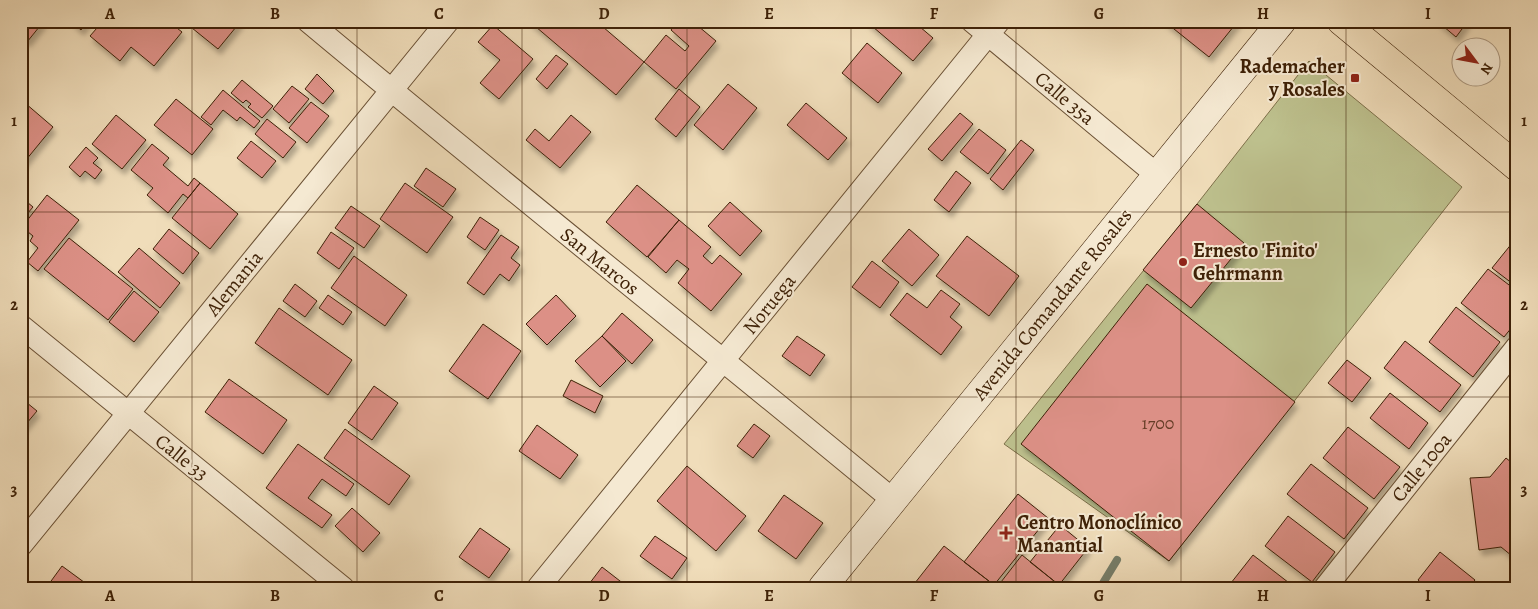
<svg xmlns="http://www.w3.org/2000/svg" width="1538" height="609" viewBox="0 0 1538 609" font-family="Alegreya,serif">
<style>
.green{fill:#bdc08d;stroke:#7e704a}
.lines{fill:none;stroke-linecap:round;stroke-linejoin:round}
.stream{stroke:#767e6a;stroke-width:8}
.building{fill:#dc9086;stroke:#3e2107;filter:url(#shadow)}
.minor-casing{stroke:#6a5034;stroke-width:24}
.secondary-casing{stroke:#3e2107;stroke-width:29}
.primary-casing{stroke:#3e2107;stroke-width:29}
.minor{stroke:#f5e9d2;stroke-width:22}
.secondary{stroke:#f5e9d2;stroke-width:28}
.primary{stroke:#f0ddba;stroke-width:28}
.grid{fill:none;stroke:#3e2107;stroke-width:1;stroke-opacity:0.55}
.poi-dot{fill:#8f2418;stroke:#f5e9d2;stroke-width:2}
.labels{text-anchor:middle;stroke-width:4;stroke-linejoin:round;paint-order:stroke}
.number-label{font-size:18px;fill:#663d27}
.poi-label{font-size:20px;font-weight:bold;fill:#3e2107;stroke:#f5e9d2;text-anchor:start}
.street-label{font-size:20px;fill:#3e2107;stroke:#f5e9d2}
.neatline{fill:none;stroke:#3e2107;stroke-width:2}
.grid-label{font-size:16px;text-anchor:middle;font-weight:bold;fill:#3e2107}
</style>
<defs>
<filter id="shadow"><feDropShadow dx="3" dy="5.5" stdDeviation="2.5" flood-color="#0004"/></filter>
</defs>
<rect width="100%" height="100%" fill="#f0ddba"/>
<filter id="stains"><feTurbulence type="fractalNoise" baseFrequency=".004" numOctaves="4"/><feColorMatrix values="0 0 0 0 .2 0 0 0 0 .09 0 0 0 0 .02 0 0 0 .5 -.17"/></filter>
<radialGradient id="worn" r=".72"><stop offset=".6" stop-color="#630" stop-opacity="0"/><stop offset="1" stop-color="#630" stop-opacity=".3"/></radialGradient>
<path class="green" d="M1309,61L1462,187L1169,561L1004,444L1197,204Z"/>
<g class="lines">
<path class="stream" d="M1100,588L1117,560"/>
</g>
<path class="building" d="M21,21H44L27,42L21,37Z
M71,21H88L81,30Z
M103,21H168L182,32L154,66L131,47L120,61L90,36Z
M198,21H241L218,49L192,28Z
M529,21H596L644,62L616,95Z
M678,21H692L716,41L676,89L644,62L666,35L685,51L689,46L671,30Z
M866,21H913L933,38L913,61Z
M1164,21H1238L1209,57Z
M1437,21H1468L1456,37Z
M493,25L533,59L499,99L480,83L500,60L478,42Z
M867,43L902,73L878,103L842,73Z
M556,55L568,64L547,89L536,79Z
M317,74L334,91L323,104L305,89Z
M242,80L273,106L262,118L248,107L251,104L246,100L243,103L231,93Z
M728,84L757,108L723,150L694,125Z
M292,86L309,99L289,123L273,109Z
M679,89L700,107L676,137L655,119Z
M223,90L260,121L254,128L240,117L237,121L223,110L211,125L201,117Z
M176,99L213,129L192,155L154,125Z
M311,102L329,116L307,143L289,128Z
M25,103L53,127L21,166V108Z
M806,103L847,138L828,160L787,125Z
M960,113L973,124L942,161L928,149Z
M116,115L146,140L122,169L92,144Z
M571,115L591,132L560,168L526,140L535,129L549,141Z
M267,119L296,142L283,158L255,134Z
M979,129L1006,150L988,174L960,152Z
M1021,140L1034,150L1003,190L990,179Z
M251,141L276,161L262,178L237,158Z
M152,144L169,158L163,165L188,186L194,178L200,183L188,198L183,194L168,213L147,195L153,188L131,170Z
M86,147L98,158L93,163L102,170L95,179L85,171L80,177L69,167Z
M426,168L456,189L443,207L414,186Z
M956,171L971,183L949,212L934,200Z
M200,183L238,214L210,249L172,218Z
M405,183L453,217L427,253L380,219Z
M637,185L679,220L647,257L606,222Z
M47,195L79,220L38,271L27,262L38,248L30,241L33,236L22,227Z
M21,197L33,207L21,221Z
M730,202L762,231L740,256L708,226Z
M1197,204L1244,243L1191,308L1143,270Z
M351,206L380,226L364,248L335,228Z
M480,217L499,230L485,250L467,237Z
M679,220L711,247L703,256L712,264L720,255L742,274L711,311L678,283L689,269L677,260L666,273L648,257Z
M169,229L199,253L183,274L153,249Z
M909,229L939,255L912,286L882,261Z
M331,232L354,248L339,269L317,253Z
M501,235L519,247L511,258L520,265L509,281L500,274L484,295L467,283Z
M967,236L1019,276L989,316L936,276Z
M69,238L133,289L108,320L44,269Z
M1513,242L1517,244V287L1492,268Z
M139,248L180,283L160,308L118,272Z
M354,256L407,295L385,326L331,288Z
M872,261L899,282L880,308L852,287Z
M1488,269L1517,291V321L1504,337L1461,303Z
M295,284L317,301L305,317L283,301Z
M1147,284L1295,402L1169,561L1021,444Z
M941,290L960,304L950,317L962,327L941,355L890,315L907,293L927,308Z
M134,291L159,312L134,342L109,322Z
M328,295L352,312L343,325L319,308Z
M556,295L576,316L547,345L526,324Z
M1456,307L1500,342L1473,377L1429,342Z
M279,308L352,360L328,395L255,343Z
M622,313L653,340L632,364L602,336Z
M483,324L521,351L488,399L449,371Z
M602,336L626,361L600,387L575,361Z
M797,336L825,355L810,376L782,356Z
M1405,341L1461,385L1440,412L1384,368Z
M1347,360L1371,378L1352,402L1328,383Z
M229,379L287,420L263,454L205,412Z
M571,380L603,396L595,413L563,396Z
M374,386L398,403L372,440L348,423Z
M1390,393L1428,423L1409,449L1370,418Z
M21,398L37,411L21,430Z
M754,424L770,436L753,458L737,446Z
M537,425L578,455L560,479L519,451Z
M1348,427L1400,467L1374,499L1323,458Z
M345,429L410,476L389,505L324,458Z
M298,444L354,484L346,496L322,479L308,498L332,515L322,528L266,488Z
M1506,458L1517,467V560L1501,547L1479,550L1470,478L1490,477Z
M1311,464L1368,508L1344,539L1287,494Z
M687,466L746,516L716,551L657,501Z
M1018,494L1048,518L994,585L964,562Z
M784,495L823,523L796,559L758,531Z
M352,508L380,533L363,552L335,526Z
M1288,516L1335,552L1312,582L1265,546Z
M1060,525L1088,548L1059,585L1030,562Z
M480,528L510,549L489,578L459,557Z
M655,536L687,558L672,579L640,556Z
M944,546L994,585L992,588H911Z
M1440,552L1475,580L1468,588H1427L1418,580Z
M1022,555L1059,585L1063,588H1007L1001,582Z
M1253,555L1293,586L1291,588H1227Z
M62,566L92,588H46Z
M602,567L629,588H586Z"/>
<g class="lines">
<defs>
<path id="minor" d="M308,21C502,183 699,339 893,500
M972,21L1157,175
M21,326L343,588
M21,545L448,21
M538,588L999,21
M1325,588L1517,347"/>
<path id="secondary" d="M822,588L1282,21"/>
<path id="primary" d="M1341,21L1517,167"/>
</defs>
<use href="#minor" class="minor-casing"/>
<use href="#secondary" class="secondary-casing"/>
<use href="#primary" class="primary-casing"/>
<use href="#minor" class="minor"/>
<use href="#secondary" class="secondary"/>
<use href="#primary" class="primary"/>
</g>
<path class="grid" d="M192,21V588M357,21V588M522,21V588M687,21V588M851,21V588M1016,21V588M1181,21V588M1346,21V588M21,212H1517M21,397H1517"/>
<g class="poi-dot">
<rect x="1350" y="73" width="10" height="10" rx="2.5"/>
<circle cx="1183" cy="262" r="5"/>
<path d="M1003.5 525.5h5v5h5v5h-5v5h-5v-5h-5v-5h5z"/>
</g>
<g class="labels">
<g class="number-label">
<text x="1158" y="429">1700</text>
</g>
<g class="poi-label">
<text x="1345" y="73" text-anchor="end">Rademacher<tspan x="1345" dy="23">y Rosales</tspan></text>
<text x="1193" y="257">Ernesto 'Finito'<tspan x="1193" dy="23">Gehrmann</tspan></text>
<text x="1017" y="529">Centro Monoclínico<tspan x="1017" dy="23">Manantial</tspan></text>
</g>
<g class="street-label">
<text transform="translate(1065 98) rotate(40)" y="7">Calle 35a</text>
<text transform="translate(600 261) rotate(39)" y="7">San Marcos</text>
<text transform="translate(234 283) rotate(-51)" y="7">Alemania</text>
<text transform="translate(769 304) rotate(-51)" y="7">Noruega</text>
<text transform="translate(1052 304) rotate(-51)" y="7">Avenida Comandante Rosales</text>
<text transform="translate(182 457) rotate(39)" y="7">Calle 33</text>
<text transform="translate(1421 467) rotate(-51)" y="7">Calle 100a</text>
</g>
</g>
<rect width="1538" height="609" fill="none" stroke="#f0ddba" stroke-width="55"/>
<g transform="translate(1476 62) rotate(122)"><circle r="24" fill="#f5e9d2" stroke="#ac9981"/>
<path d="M0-4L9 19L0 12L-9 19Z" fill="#8f2418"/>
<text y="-8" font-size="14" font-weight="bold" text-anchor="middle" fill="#3e2107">N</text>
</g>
<rect x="28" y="28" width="1482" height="554" class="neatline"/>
<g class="grid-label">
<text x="110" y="19">A</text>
<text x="275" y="19">B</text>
<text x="439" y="19">C</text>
<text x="604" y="19">D</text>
<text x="769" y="19">E</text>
<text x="934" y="19">F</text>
<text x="1099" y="19">G</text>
<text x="1263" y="19">H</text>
<text x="1428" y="19">I</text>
<text x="14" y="126">1</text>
<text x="1524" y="126">1</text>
<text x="14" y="310">2</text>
<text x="1524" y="310">2</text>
<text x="14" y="495">3</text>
<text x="1524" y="495">3</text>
<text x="110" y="601">A</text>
<text x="275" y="601">B</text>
<text x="439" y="601">C</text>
<text x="604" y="601">D</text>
<text x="769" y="601">E</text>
<text x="934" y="601">F</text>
<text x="1099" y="601">G</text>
<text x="1263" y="601">H</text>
<text x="1428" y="601">I</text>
</g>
<rect width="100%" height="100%" filter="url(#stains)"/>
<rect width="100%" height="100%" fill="url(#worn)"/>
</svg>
